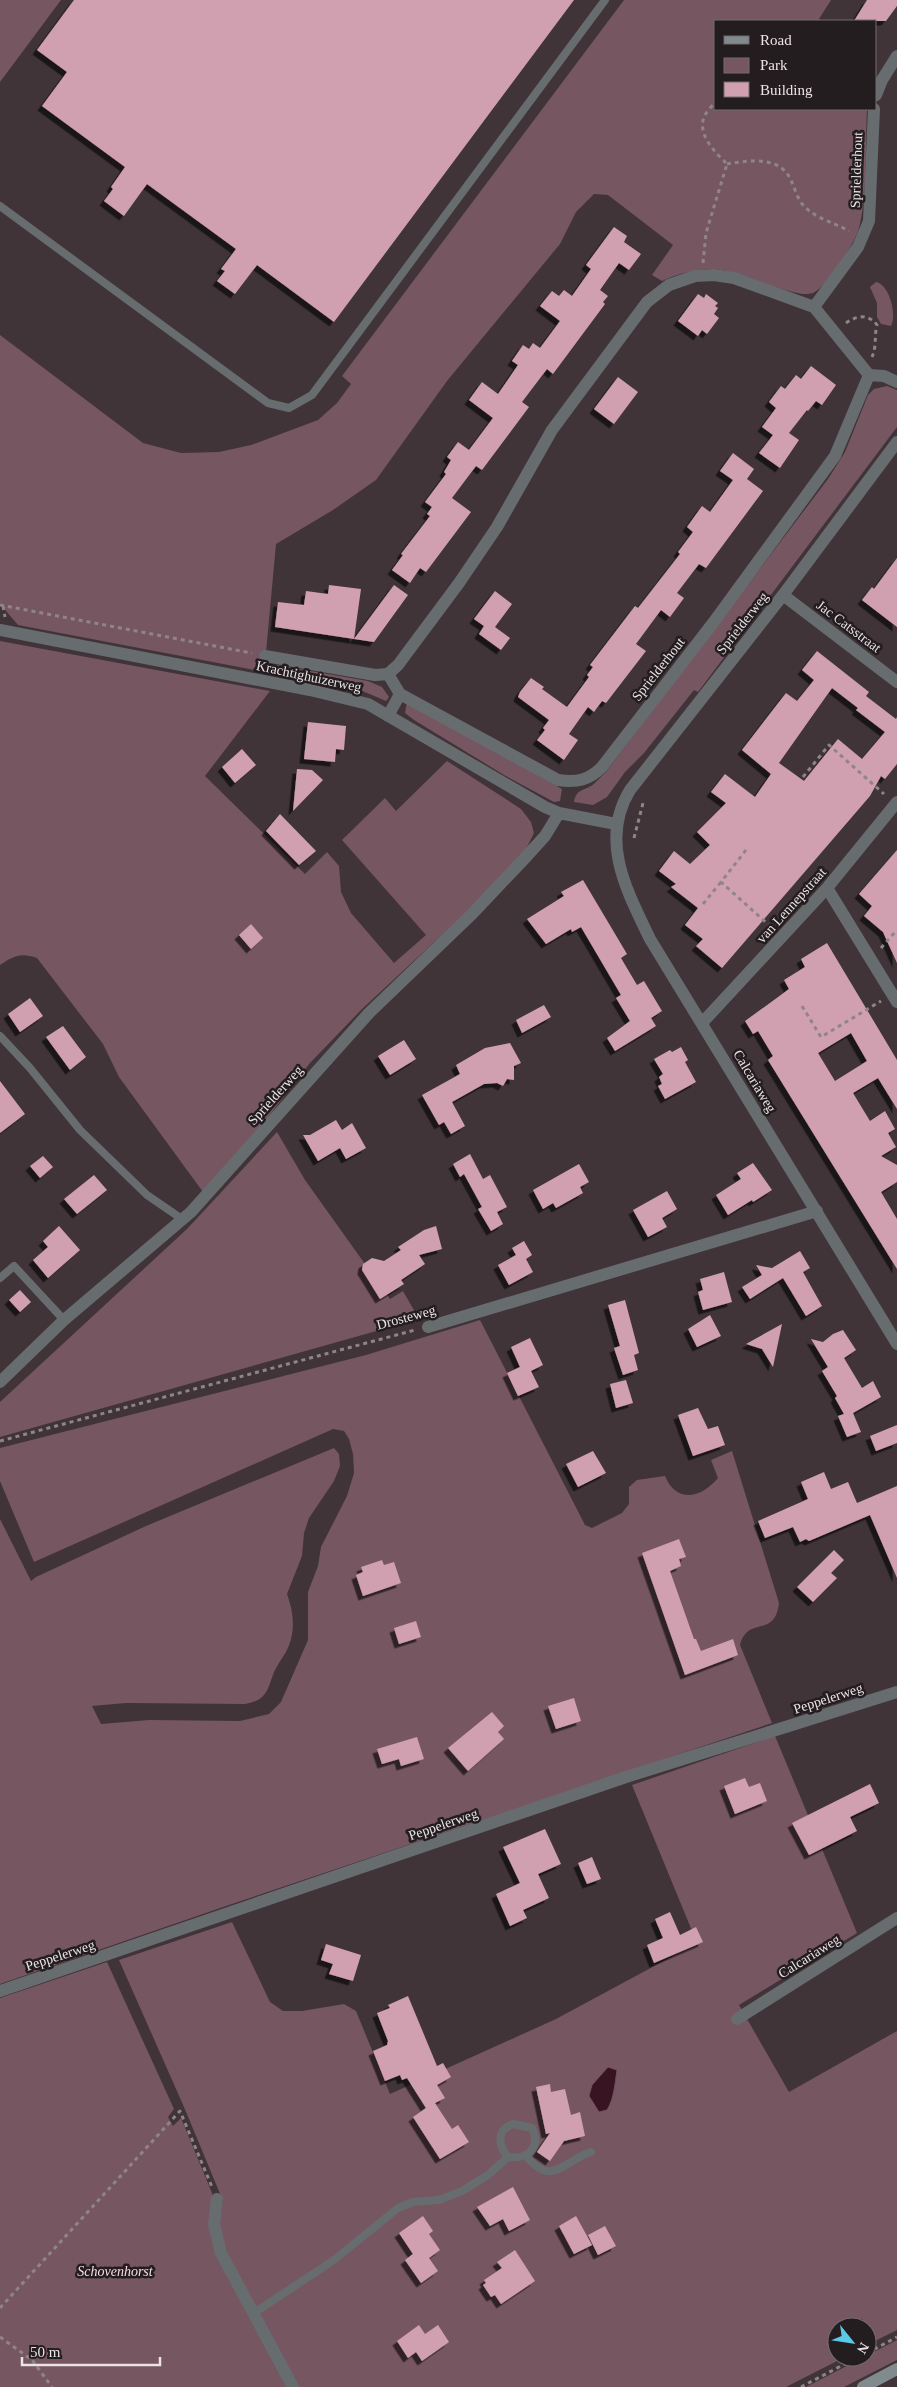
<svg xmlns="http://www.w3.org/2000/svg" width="897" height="2387" viewBox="0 0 897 2387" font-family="'Times New Roman',serif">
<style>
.green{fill:#765661}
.water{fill:#381322;stroke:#6e515d}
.building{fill:#d1a0b0;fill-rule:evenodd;filter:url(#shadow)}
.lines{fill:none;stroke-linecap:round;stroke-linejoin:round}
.path{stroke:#8f8588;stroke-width:3;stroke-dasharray:4 4;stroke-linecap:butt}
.service{stroke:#676d6f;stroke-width:8}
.minor{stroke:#676d6f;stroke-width:12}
.secondary{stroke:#818b8e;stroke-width:12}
.labels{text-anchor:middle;stroke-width:5;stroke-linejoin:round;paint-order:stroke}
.street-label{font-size:14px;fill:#ebe3e6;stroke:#231d1f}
.park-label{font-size:14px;font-style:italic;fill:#fadbe4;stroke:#231d1f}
</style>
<defs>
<filter id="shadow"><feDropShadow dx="-4.5" dy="4.5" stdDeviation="0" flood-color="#0009"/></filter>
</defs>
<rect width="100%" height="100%" fill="#403438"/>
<path class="green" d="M0,0H61L0,82Z
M624,0H831L819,19L822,21H716V109H867C865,146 868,192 859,228C855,243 828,286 813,293C810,294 805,294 802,294C743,282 726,253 662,281L652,275L673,245L608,195L594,194L576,212L560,244L447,381L376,480L333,510L276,544L265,663L368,681L382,687L389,697L386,701L360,690L18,625L0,604V335L143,443L181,453L219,452L251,445L318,420L337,403L351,384L342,376Z
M876,282C890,285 897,315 891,326L881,324L877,317V303L870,287Z
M887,386L897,390V427L698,692L694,690L644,753L625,772L607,797L593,805L574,802C576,790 582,791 591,786C596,783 601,776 606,772L828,479L845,452L868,395L874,389Z
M0,641L270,691L205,776L305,874L327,852L339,866L341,892L351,913L394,963L426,935L342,840L385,798L396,811L447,761L521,809L531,822L534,833L526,849L485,895L362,1009L310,1063L258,1130L203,1192L119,1077L103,1044L37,958C21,952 13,956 0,965Z
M407,702L562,789L560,801L554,802L504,775L414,720L405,713Z
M277,1132L305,1180L390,1299L403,1291L419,1319L0,1437V1402L187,1229Z
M480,1320L585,1525L592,1528L622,1513L629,1504V1487L637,1480L665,1476C677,1504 701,1498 718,1478L711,1460L732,1451L779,1603C775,1639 748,1615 740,1645L772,1723L229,1905L0,1984V1519L31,1581L36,1577L146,1526L334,1448L339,1454L340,1466L334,1481L309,1518L304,1533L302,1556L287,1594C294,1613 296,1633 286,1652C282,1659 277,1665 274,1672C267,1691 267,1700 245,1704L126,1703L92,1706L101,1724L149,1720L240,1721L269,1714L281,1702L308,1640V1592L318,1566L321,1547L347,1496L354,1473L353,1454L349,1439L344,1431L333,1429L34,1562L0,1481V1448L366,1355Z
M775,1736L857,1933L739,2005L789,2092L897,2031V2330L867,2345V2327H837V2357H845L786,2387H0V1998L107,1962L174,2109L168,2117L173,2126L181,2118L212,2193L219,2219L223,2201L184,2107L119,1960L232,1922L270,2002L283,2011H302L344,2004L356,2011L390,2094L556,2019L697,1943L632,1785Z
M897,2340V2360L844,2387H806Z"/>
<path class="water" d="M608,2067L617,2070C615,2083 614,2099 607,2110L599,2112L589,2096L592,2085Z"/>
<path class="building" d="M74,0H574L334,322L257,265L235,294L217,281L225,271L221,269L236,249L147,184L124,216L104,201L113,189L111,187L125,167L42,106L67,72L37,50Z
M867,0H897V6L886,21H854Z
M614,227L627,236L624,242L641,254L629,270L619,263L600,290L608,296L603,302L605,304L553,374L547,369L522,402L529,407L482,470L476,466L452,498L471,512L426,572L420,568L410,583L392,570L403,555L401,554L430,516L427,514L432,507L425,502L446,474L444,472L451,460L447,457L458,442L469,450L493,418L469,400L482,382L498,394L518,365L512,361L523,345L529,349L533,343L540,348L560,321L540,306L552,291L559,296L564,290L572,296L591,269L586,265Z
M698,294L704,298L706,294L718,303L715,306L718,308L714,314L719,318L707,334L702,330L698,336L678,321Z
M811,366L836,385L822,405L816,401L808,411L807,410L789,433L799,440L780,468L759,453L773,435L762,427L776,408L769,402L781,386L785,389L796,375L801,379Z
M618,377L638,392L614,424L594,409Z
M733,453L754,469L747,479L763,491L706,568L699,564L677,593L684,598L670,617L661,610L636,644L646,651L606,703L602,701L594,712L588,707L569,734L578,740L564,760L537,740L545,730L543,728L549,720L518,697L520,692L531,678L544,687L542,689L567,707L589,677L587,675L593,667L590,665L635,606L638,608L680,554L678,552L693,532L687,527L702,506L710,512L733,480L720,471Z
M897,558V627L862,600L872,587L874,589Z
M329,585L361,589L354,639L394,585L408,595L374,642L275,627L278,602L304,605L306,591L328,594Z
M495,591L512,604L495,627L510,638L501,650L479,634L484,626L474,619Z
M817,651L869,692L866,696L896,719L897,717V764L885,779L881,776L870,796L722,968L696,946L703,939L685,925L698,908L671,887L676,884L659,871L674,851L690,864L710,845L697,832L726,803L711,792L725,774L755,797L771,774L742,750L786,693L797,701L814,680L802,670ZM832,688L858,708L856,710L885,732L862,759L838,739L804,781L779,763Z
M308,722L346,726L344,750L336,749L335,762L304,759Z
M242,749L256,765L235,783L222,767Z
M297,769L312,770L323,780L293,811Z
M280,814L316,851L299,865L266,831Z
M897,850V963L883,932L864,916L872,906L859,894Z
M583,880L627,954L621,958L637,985L644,981L662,1011L651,1018L656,1026L615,1051L607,1038L630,1021L616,998L621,995L581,927L572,932L571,929L546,944L527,919L564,896L561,892Z
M251,924L263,938L251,949L239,935Z
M827,943L897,1060V1109L878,1078L853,1093L870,1121L885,1111L895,1129L888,1133L896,1147L881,1156L897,1165V1182L881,1192L897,1219V1269L768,1060L773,1056L758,1031L753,1034L745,1021L789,989L784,980L805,967L801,959ZM851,1033L867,1061L835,1081L818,1053Z
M30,998L43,1016L20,1032L8,1014Z
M544,1005L551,1017L522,1033L516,1020Z
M63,1026L86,1057L70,1070L46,1037Z
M404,1040L416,1059L390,1075L378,1056Z
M510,1043L521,1063L514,1066V1080L507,1079L503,1086L497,1083L484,1084L452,1102L465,1126L451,1134L444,1122L439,1125L422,1095L460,1074L456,1065L485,1048Z
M681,1047L688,1060L685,1062L696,1082L665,1099L658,1086L662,1084L659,1077L663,1074L654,1059L670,1050L672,1052Z
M0,1081L25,1114L0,1133Z
M336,1120L342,1130L352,1123L366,1148L346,1159L340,1148L318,1161L303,1135H310Z
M470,1154L483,1179L490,1175L507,1207L497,1212L503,1224L491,1231L478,1209L482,1207L464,1174L460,1177L453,1164Z
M43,1156L53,1167L40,1178L30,1166Z
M753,1163L772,1190L753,1202L752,1200L728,1215L716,1195L741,1179L737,1173Z
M579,1164L589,1182L580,1187L583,1193L556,1208L553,1203L543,1209L533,1190Z
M94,1175L107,1190L77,1214L64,1199Z
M667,1191L677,1209L662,1218L667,1227L648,1237L633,1210Z
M59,1226L80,1250L48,1278L33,1260L48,1247L43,1241Z
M436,1226L442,1249L419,1255L425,1264L401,1280L404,1284L380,1299L362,1270L363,1264L372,1258L384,1261L401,1250L398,1247L424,1230Z
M524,1241L532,1255L526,1259L533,1272L509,1285L498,1265L516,1255L512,1248Z
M800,1251L810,1268L803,1272L822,1306L806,1316L783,1278L750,1299L742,1287L762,1275L756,1265L772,1268Z
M724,1272L732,1302L703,1310L698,1292L703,1290L700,1279Z
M20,1290L31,1302L20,1312L9,1300Z
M625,1300L639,1353L634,1355L638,1370L623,1375L614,1348L620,1346L608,1305Z
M710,1315L721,1336L697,1347L688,1329Z
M782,1324L773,1367L762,1349L746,1344Z
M843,1330L856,1350L844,1358L862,1388L873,1381L881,1397L853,1413L861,1432L847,1437L838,1416L844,1414L835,1398L837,1396L822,1371L828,1367L811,1339L823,1342L833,1334Z
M530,1338L543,1365L531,1371L539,1387L518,1396L507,1373L520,1367L511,1347Z
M626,1380L633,1403L616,1408L610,1384Z
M698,1408L708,1429L718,1426L725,1445L693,1456L678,1415Z
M897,1425V1443L876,1451L870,1436Z
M593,1451L606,1473L578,1487L566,1464Z
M824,1472L831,1489L848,1482L857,1503L897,1486V1578L870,1515L809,1541L806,1539L800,1542L793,1527L765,1538L758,1521L808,1499L801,1482Z
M679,1539L686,1557L679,1559L681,1566L670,1571L694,1639H696L701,1651L733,1639L738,1655L685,1675L642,1553Z
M834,1550L844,1560L831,1573L837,1578L813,1602L797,1587Z
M382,1560L384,1565L394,1562L401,1583L363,1596L356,1575L363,1572L361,1567Z
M416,1621L421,1637L399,1644L394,1628Z
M574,1698L581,1721L556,1729L548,1706Z
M492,1712L504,1726L498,1732L504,1739L468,1771L448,1748Z
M417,1737L424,1759L401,1766L399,1759L382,1764L377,1749Z
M745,1778L749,1787L760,1783L767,1801L735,1814L724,1786Z
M870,1784L879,1803L850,1817L857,1831L809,1855L792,1823Z
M545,1829L561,1864L538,1874L549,1898L523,1910L527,1918L510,1926L496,1894L520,1883L503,1847Z
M592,1857L601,1879L587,1884L578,1863Z
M670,1912L680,1935L696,1927L703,1942L654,1963L647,1945L663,1938L655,1919Z
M326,1944L361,1955L353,1981L329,1974L333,1964L321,1960Z
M408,1996L437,2066L443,2063L451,2077L437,2085L445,2098L435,2103L452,2129L458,2125L469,2142L440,2159L413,2117L426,2108L407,2078L402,2080L400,2075L385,2081L373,2051L387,2045L388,2041L377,2013L390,2008L388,2005Z
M550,2084L551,2092L565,2089L571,2115L580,2112L585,2136L564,2141L550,2161L537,2152L550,2133L546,2134L536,2087Z
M513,2187L530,2220L509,2231L503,2219L490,2226L477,2207Z
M423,2216L433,2231L429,2234L440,2250L429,2258L438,2271L421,2283L405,2260L413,2254L399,2233Z
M576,2216L592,2245L574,2254L559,2226Z
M605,2226L616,2246L598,2255L588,2235Z
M515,2250L535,2281L501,2304L495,2295L491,2297L483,2285L486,2283L484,2280L502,2268L497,2262Z
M419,2325L425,2334L438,2325L449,2342L422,2361L416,2352L408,2358L397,2341Z"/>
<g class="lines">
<path class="path" d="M727,164C750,160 780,156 791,180C795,189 798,201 805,207C817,219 835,223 849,231
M703,263L706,233L727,164C716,153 697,135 704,117C706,112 712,106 716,101
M846,323C856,316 868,313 877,325C874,336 877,346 872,357
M0,605L252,653
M3,606L5,617
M803,777L829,745L884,794
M634,838L643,803
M746,850L721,882L771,927
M703,904L721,882
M881,948L897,930
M802,1006L821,1037L881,1001
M0,1441L415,1330
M0,2308L180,2111L212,2187
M0,2337L32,2360L52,2387
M867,2353L897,2337
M801,2387L858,2357"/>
<path class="service" d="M0,206L268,403L289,408L312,395L605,0
M0,1036L30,1068L80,1130L147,1195L182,1219
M0,1278L14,1266L64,1320
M513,2124L532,2128C541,2147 529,2160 508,2157C498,2145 496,2130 513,2124Z
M525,2155C553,2188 561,2162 591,2152
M254,2313L334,2260L398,2208L413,2202L439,2200L462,2191L488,2175L508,2157"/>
<path class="minor" d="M876,95L882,80L897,56
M814,307L858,247L869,221L874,109
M897,442L783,595L630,790C599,841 627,891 650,939L897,1344
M783,595L897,682
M0,630L310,690L368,704L545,807L559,813L616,824
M265,656L375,675L388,674L398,665L459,583L497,527L552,430L647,302L669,285L695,276L714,275L734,278L814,307L869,375L884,376L897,382
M388,674L400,694L558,780C577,783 589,780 602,767L713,623L835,456L869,375
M388,716L400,694
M827,888L897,1002
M702,1023L827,888L897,802
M428,1327L817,1211
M0,1382L64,1320L191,1212L369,1013L471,915L525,858L545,836L559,813
M0,1991L626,1777L897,1692
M737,2019L897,1918
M217,2199L214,2224L221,2253L293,2387"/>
<path class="secondary" d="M863,2387L897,2369"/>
</g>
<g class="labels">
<g class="street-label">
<text transform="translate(856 170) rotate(-88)" y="5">Sprielderhout</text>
<text transform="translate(742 623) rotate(-52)" y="5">Sprielderweg</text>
<text transform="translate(849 626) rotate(37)" y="5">Jac Catsstraat</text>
<text transform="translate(658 669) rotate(-52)" y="5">Sprielderhout</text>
<text transform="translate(309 676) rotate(12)" y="5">Krachtighuizerweg</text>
<text transform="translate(791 905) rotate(-48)" y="5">van Lennepstraat</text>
<text transform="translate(755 1081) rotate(59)" y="5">Calcariaweg</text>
<text transform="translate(275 1095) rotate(-48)" y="5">Sprielderweg</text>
<text transform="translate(406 1317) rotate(-15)" y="5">Drosteweg</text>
<text transform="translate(828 1698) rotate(-18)" y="5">Peppelerweg</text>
<text transform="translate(443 1824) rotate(-19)" y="5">Peppelerweg</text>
<text transform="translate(60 1955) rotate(-18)" y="5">Peppelerweg</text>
<text transform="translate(809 1956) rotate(-32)" y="5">Calcariaweg</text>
</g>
<g class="park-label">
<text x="115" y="2276">Schovenhorst</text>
</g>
</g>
<rect x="714" y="20" width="162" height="90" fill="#231d1f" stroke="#736c6f"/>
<rect x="724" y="36" width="25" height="8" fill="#818b8e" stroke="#736c6f"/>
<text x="760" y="45" font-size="15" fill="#ebe3e6">Road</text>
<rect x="724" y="58" width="25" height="15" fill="#765661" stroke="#736c6f"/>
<text x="760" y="70" font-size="15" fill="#ebe3e6">Park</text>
<rect x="724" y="82" width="25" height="15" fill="#d1a0b0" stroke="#736c6f"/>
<text x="760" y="95" font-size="15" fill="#ebe3e6">Building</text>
<g transform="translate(852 2342) rotate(120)"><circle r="24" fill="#231d1f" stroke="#736c6f"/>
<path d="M0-4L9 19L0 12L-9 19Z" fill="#5ac8e6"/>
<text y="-8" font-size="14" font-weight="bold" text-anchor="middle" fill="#ebe3e6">N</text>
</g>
<path d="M22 2357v8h138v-8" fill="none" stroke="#ebe3e6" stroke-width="2.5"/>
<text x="30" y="2357" font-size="15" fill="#ebe3e6" stroke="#231d1f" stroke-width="4" paint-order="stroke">50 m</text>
</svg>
